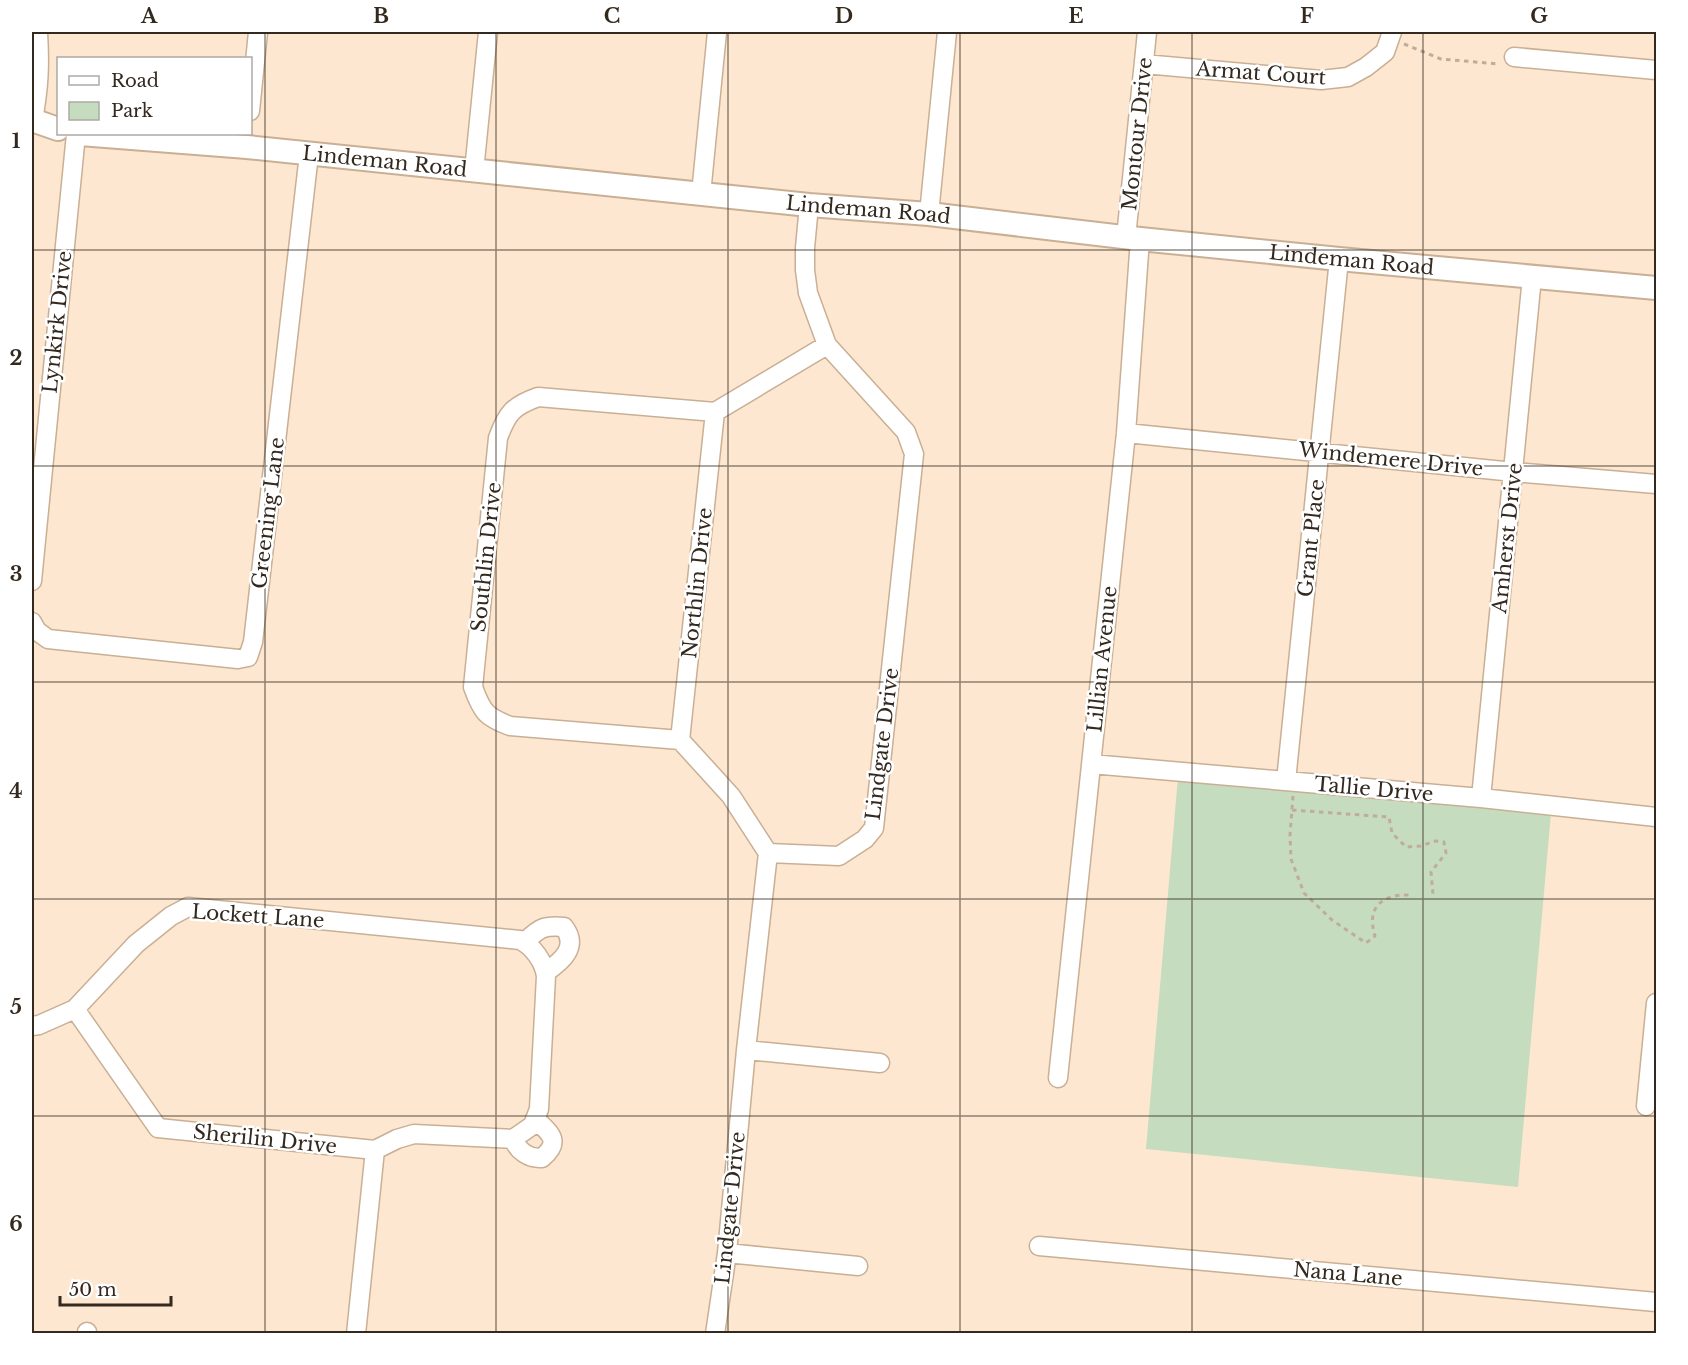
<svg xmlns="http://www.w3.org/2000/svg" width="1688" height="1365" viewBox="0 0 1688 1365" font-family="'Libre Baskerville',serif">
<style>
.green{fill:#c6dcbe}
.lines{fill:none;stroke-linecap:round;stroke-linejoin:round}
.minor-casing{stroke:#c9af94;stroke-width:21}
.tertiary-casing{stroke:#c9af94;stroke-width:26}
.path{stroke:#bfad9a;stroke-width:3;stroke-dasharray:4.5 4.5;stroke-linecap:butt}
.minor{stroke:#fff;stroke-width:18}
.tertiary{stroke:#fff;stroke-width:22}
.grid{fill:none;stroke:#33291e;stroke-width:1.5;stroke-opacity:0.55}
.labels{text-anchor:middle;stroke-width:5;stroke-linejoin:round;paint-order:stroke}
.street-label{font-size:20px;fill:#33291e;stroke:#fff}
.neatline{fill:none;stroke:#33291e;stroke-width:2}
.grid-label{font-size:20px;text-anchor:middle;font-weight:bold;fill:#33291e}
</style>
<rect width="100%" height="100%" fill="#fde7d1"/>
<path class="green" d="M1178,777L1551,813L1518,1187L1146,1149Z"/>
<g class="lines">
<defs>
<path id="minor" d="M1514,57L1656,70
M1144,64L1321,80L1348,77L1366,67L1385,52L1392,32
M250,111L258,32
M33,120C39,87 40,65 38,32
M474,171L488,32
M701,194L717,32
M929,214L947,32
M1126,237L1147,32
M1126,433L1514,472L1656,484
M32,581L76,134
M32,622L37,631L48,639L238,659L248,657L253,642L309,154
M680,740L510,726C486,717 482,712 473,687L498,438C507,413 513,406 538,397L715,412
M1091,764L1481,798L1656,817
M1286,781L1339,259
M1481,798L1532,277
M768,853L731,796L680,740L715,412L827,345
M525,942C539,928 544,925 564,927C579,947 562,961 546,972
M32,1026L39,1025L75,1009L136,944L171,916L188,907L520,940C533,946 544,962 546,976L539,1109L533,1125L513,1139L414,1134L397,1139L375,1150L158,1128L75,1009
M746,1050L880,1063
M1058,1078L1126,433L1140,239
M1646,1106L1656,1003
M513,1139C518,1151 529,1159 542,1158C562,1141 550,1133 535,1119
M1039,1246L1656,1302
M727,1253L858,1266
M87,1334V1332
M356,1334L375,1150
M715,1334L727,1253L746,1050L768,853L839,856L865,839L874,828L914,454L906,432L827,345L808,293L805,270V248L809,205"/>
<g id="tertiary">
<path d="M32,120L58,129"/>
<path id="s1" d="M80,134L247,147L809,205L929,214L1140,239L1339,259L1656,288"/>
</g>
</defs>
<use href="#minor" class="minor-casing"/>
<use href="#tertiary" class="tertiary-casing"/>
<path class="path" d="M1404,44L1441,59L1499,64
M1293,796L1290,835L1291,859L1304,893L1332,920L1366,943L1375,936C1366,907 1382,894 1410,895
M1292,810L1389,817L1392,833L1406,847L1421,846L1435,841L1444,842L1446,853L1431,872L1433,894"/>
<use href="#minor" class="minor"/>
<use href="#tertiary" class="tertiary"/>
</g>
<path class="grid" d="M265,32V1334M496,32V1334M728,32V1334M960,32V1334M1192,32V1334M1423,32V1334M32,250H1656M32,466H1656M32,682H1656M32,899H1656M32,1116H1656"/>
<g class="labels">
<g class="street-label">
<text transform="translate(1261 73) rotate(4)" y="7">Armat Court</text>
<text transform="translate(1137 134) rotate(-84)" y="7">Montour Drive</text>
<text dy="7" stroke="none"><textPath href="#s1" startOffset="306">Lindeman Road</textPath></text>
<text dy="7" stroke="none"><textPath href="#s1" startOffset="792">Lindeman Road</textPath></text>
<text dy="7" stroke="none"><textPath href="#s1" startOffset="1278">Lindeman Road</textPath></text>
<text transform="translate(57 322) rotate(-84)" y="7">Lynkirk Drive</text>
<text transform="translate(1391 459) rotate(6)" y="7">Windemere Drive</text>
<text transform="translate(268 513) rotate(-83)" y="7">Greening Lane</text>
<text transform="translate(1311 538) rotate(-84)" y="7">Grant Place</text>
<text transform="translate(1507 538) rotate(-84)" y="7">Amherst Drive</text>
<text transform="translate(486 557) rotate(-84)" y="7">Southlin Drive</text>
<text transform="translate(697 583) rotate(-84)" y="7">Northlin Drive</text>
<text transform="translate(1102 659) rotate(-84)" y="7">Lillian Avenue</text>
<text transform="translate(882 744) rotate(-83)" y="7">Lindgate Drive</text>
<text transform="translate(1374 789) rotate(5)" y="7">Tallie Drive</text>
<text transform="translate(258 916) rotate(4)" y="7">Lockett Lane</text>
<text transform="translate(265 1139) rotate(6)" y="7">Sherilin Drive</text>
<text transform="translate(730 1208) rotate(-84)" y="7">Lindgate Drive</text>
<text transform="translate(1348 1274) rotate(5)" y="7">Nana Lane</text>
</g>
</g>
<rect width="1688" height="1365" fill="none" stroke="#ffffff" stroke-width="66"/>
<rect x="57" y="57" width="195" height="78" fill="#ffffff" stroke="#ada9a5" stroke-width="1.5"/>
<rect x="69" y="76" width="30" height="9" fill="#ffffff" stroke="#ada9a5" stroke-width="1.5"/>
<text x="111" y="87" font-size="18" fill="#33291e">Road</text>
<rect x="69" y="102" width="30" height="18" fill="#c6dcbe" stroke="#ada9a5" stroke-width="1.5"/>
<text x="111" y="117" font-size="18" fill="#33291e">Park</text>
<path d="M60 1296v9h111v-9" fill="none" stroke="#33291e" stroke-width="3"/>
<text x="69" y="1296" font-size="18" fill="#33291e" stroke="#ffffff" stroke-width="4.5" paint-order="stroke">50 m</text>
<rect x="33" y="33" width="1622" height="1299" class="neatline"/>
<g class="grid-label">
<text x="149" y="23">A</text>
<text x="381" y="23">B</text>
<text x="612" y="23">C</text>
<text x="844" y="23">D</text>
<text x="1076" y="23">E</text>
<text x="1307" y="23">F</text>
<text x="1539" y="23">G</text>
<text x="16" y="148">1</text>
<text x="16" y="365">2</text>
<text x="16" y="581">3</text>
<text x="16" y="798">4</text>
<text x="16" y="1014">5</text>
<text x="16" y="1231">6</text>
</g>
</svg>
